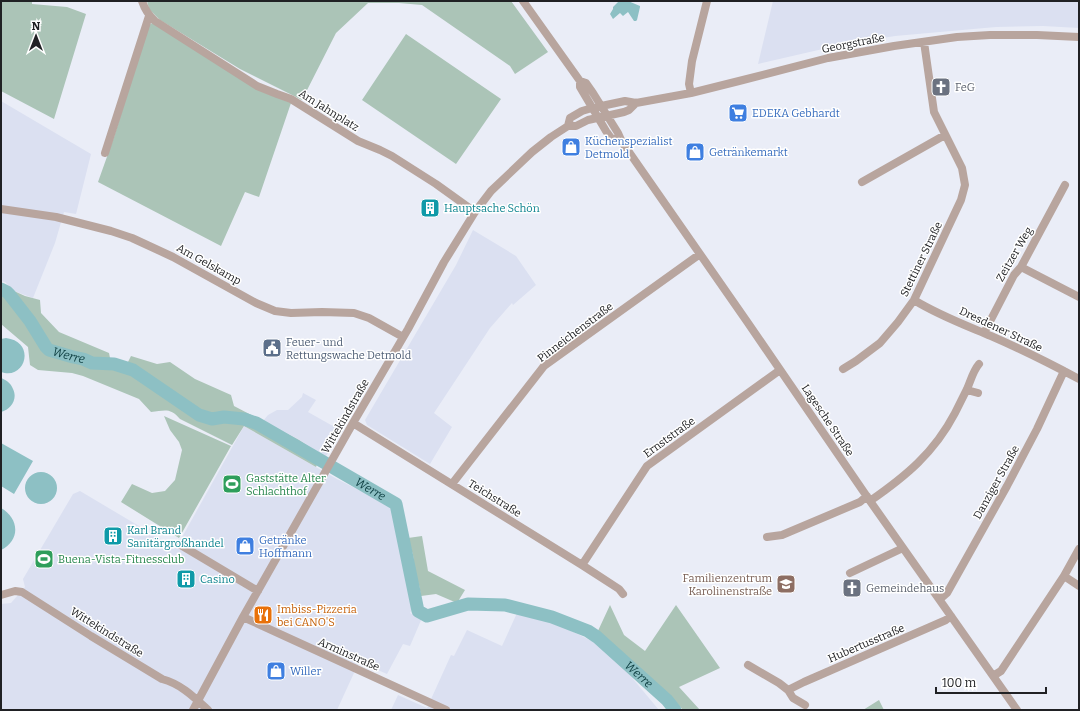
<svg xmlns="http://www.w3.org/2000/svg" width="1080" height="711" viewBox="0 0 1080 711" font-family="Bitter,serif">
<style>
.built{fill:#dbe0f1}
.green{fill:#abc4b7}
.water{fill:#8dc0c4}
.lines{fill:none;stroke-linecap:round;stroke-linejoin:round}
.river{stroke:#8dc0c4;stroke-width:13}
.minor{stroke:#b8a59e;stroke-width:8}
.labels{text-anchor:middle;stroke-width:3;stroke-linejoin:round;paint-order:stroke}
.street-label{font-size:11px;fill:#202124;stroke:#fff}
.worship-label{font-size:11px;fill:#5b616d;stroke:#fff;text-anchor:start}
.shop-label{font-size:11px;fill:#366cbe;stroke:#fff;text-anchor:start}
.culture-label{font-size:11px;fill:#0d838f;stroke:#fff;text-anchor:start}
.service-label{font-size:11px;fill:#4e5e75;stroke:#fff;text-anchor:start}
.leisure-label{font-size:11px;fill:#27864d;stroke:#fff;text-anchor:start}
.education-label{font-size:11px;fill:#785e54;stroke:#fff;text-anchor:end}
.food-label{font-size:11px;fill:#c56008;stroke:#fff;text-anchor:start}
.water-label{font-size:12px;font-style:italic;fill:#0c3d40;stroke:#fff}
</style>
<rect width="100%" height="100%" fill="#eaedf7"/>
<path class="built" d="M773,1H1079V28L1043,26L996,27L895,36L840,45L758,64Z
M1,101L91,154L76,214L64,212L55,243L33,298L14,291L5,282L1,281Z
M473,230L516,256L536,285L513,305L512,303L490,328L434,413L452,427L430,464L367,425L365,420L456,265Z
M303,393L316,400L308,412L331,425L336,426L346,421L325,458L299,440L263,421L268,415L277,410H288L302,397Z
M244,426L337,479L392,507L394,511L402,548L401,556L405,562L411,593L413,607L410,613L422,618L410,646L403,644L387,674L359,662L337,710H1V604L11,603L25,587L23,579L73,494L80,491L176,548Z
M517,613L551,621L608,649L659,710H391L398,695L427,708L451,655L454,656L467,630L502,646Z"/>
<path class="green" d="M1,1H32V4L67,7L86,14L54,119L1,91Z
M147,1H511L548,52L515,74L510,66L422,5L399,3H368L336,33L302,100L240,69L160,20L149,9Z
M152,23L291,103L259,197L245,192L221,246L98,182L114,137L148,26Z
M406,34L501,99L456,164L362,100Z
M14,291L25,296L40,300L41,313L59,332L109,353L110,358L127,364L131,356L157,364L170,362L195,379L231,395L234,406L299,440L321,455L316,467L244,426L232,445L180,419C170,407 164,411 151,412L139,399L83,376L72,373L38,370L30,365L28,347L1,324V292Z
M164,416L231,446L179,538L121,502L132,484L152,493L165,491L175,480L182,450L179,442L170,430Z
M422,536L428,571L465,590L457,603L436,594L421,596L419,585L415,574L413,555L408,538Z
M610,605L624,635L645,651L676,605L720,668L679,687L700,710H683L670,695L597,633Z
M879,700L884,710H863Z"/>
<path class="water" d="M619,1H628L640,6V7L637,20L636,21H634L628,12L623,16L620,13L613,19L610,14L613,9V7Z
M6,338C37,342 25,381 1,372V339Z
M1,378C6,380 11,383 13,389C18,399 11,410 1,412Z
M1,443L33,461L14,494L1,486Z
M25 488a16 16 0 1 1 32 0a16 16 0 1 1-32 0Z
M1,508C19,518 21,540 1,550Z"/>
<g class="lines">
<path class="river" id="s1" d="M1,289L7,292L9,294L30,321L46,347L49,350L73,357L83,359L92,363L114,364L133,370L199,415L212,419L224,417L244,419L256,423L396,504L418,611L427,616L468,604L505,605L552,617L588,631L597,637L667,700L675,710"/>
<path class="minor" d="M142,1C145,10 148,15 155,21L257,86L277,94L291,99L358,141L380,150L392,156L436,184L475,212
M523,1L580,81L586,83L593,93L618,133L622,142L748,323L870,501L1017,710
M580,81V87L606,131L611,138L622,142
M691,93L689,84L692,61L707,1
M568,126L570,118L582,111L592,108L625,101L636,103L691,93L739,81L828,58L894,46L957,37L990,35H1037L1079,37
M105,153L149,16
M862,182L945,135
M1,209L56,217L111,231L132,238L173,257L256,303L275,311L291,313L322,312L354,313L369,318L403,337
M1021,267L1079,297
M914,300C938,315 965,325 991,336C1021,349 1051,364 1079,379
M984,333L1014,275L1021,267L1065,185
M843,369L856,361L880,343L898,322L914,300L961,200L965,185L962,168L934,112L924,42
M967,390L978,393
M353,423L582,565L619,589L623,594
M452,484L544,366L700,254
M870,501C906,476 934,453 955,413C959,405 963,397 967,389C971,380 973,371 979,364
M767,537L782,535L860,502L867,496
M179,544L258,591
M582,565L647,466L780,370
M850,573L903,548
M1064,576L1079,586
M1,595L15,591L22,592L91,636L162,679C181,684 194,697 208,710
M940,599L947,593L1007,486L1037,429L1064,371
M243,617L446,710
M748,665L779,683L788,690L793,698L805,705
M993,676L1001,671L1064,576L1079,549
M788,690L804,682L946,620L951,616
M193,710L243,617L353,423L408,329L444,262L475,212L491,191L532,152L551,137L568,126H576L588,120L624,112L629,110L636,103"/>
</g>
<defs>
<symbol id="church-square" viewBox="-11 -11 22 22"><rect x="-9" y="-9" width="18" height="18" rx="4" fill="#6b7280" stroke="#fff"/><path d="M-1.2-6h2.4v3.5h3.3v2.4h-3.3V6h-2.4V-.1h-3.3v-2.4h3.3Z" fill="#fff"/></symbol>
<symbol id="supermarket-square" viewBox="-11 -11 22 22"><rect x="-9" y="-9" width="18" height="18" rx="4" fill="#3f7fe0" stroke="#fff"/><path d="M-6-5.5h2.5l.6 2H6L4.5 2H-2.5L-4.4-4H-6ZM-1.5 3.2a1.3 1.3 0 1 0 .1 0ZM3 3.2a1.3 1.3 0 1 0 .1 0Z" fill="#fff"/></symbol>
<symbol id="shop-square" viewBox="-11 -11 22 22"><rect x="-9" y="-9" width="18" height="18" rx="4" fill="#3f7fe0" stroke="#fff"/><path d="M-5-2.5h2.3a2.7 3.5 0 0 1 5.4 0H5L5.5 6h-11ZM-1.5-2.5h3a1.5 2.3 0 0 0-3 0Z" fill="#fff"/></symbol>
<symbol id="building-square" viewBox="-11 -11 22 22"><rect x="-9" y="-9" width="18" height="18" rx="4" fill="#0f9aa8" stroke="#fff"/><path d="M-4-6H4V6H1V3H-1V6H-4ZM-2.5-4.3h1.7v1.8h-1.7ZM.8-4.3h1.7v1.8H.8ZM-2.5-1h1.7V.8h-1.7ZM.8-1h1.7V.8H.8Z" fill="#fff"/></symbol>
<symbol id="civic-square" viewBox="-11 -11 22 22"><rect x="-9" y="-9" width="18" height="18" rx="4" fill="#5c6f8a" stroke="#fff"/><path d="M-.6-6.5H3V-4.5H.6V-3L4-1V1h2V6H-6V1h2V-1L-.6-3ZM-1.2 2.5V6h2.4V2.5Z" fill="#fff"/></symbol>
<symbol id="stadium-square" viewBox="-11 -11 22 22"><rect x="-9" y="-9" width="18" height="18" rx="4" fill="#2e9e5b" stroke="#fff"/><path d="M0-5a6.5 5 0 1 0 0 10a6.5 5 0 1 0 0-10ZM-3.5-1.8h7v3.6h-7Z" fill="#fff"/></symbol>
<symbol id="school-square" viewBox="-11 -11 22 22"><rect x="-9" y="-9" width="18" height="18" rx="4" fill="#8d6e63" stroke="#fff"/><path d="M0-5L7-2L0 1L-7-2ZM-4 1L0 2.5L4 1V4Q0 6-4 4Z" fill="#fff"/></symbol>
<symbol id="restaurant-square" viewBox="-11 -11 22 22"><rect x="-9" y="-9" width="18" height="18" rx="4" fill="#e8710a" stroke="#fff"/><path d="M-5-6h1v4h1v-4h1v4h1v-4h1v5L-1.5 .5V6h-2V.5L-5-1ZM5-6V6H3V1.5H1.5Q1.5-4 5-6Z" fill="#fff"/></symbol>
</defs>
<g fill-rule="evenodd">
<use href="#church-square" x="930" y="76" width="22" height="22"/>
<use href="#supermarket-square" x="727" y="102" width="22" height="22"/>
<use href="#shop-square" x="560" y="136" width="22" height="22"/>
<use href="#shop-square" x="684" y="141" width="22" height="22"/>
<use href="#building-square" x="419" y="197" width="22" height="22"/>
<use href="#civic-square" x="261" y="337" width="22" height="22"/>
<use href="#stadium-square" x="221" y="473" width="22" height="22"/>
<use href="#building-square" x="102" y="525" width="22" height="22"/>
<use href="#shop-square" x="234" y="535" width="22" height="22"/>
<use href="#stadium-square" x="33" y="548" width="22" height="22"/>
<use href="#building-square" x="175" y="568" width="22" height="22"/>
<use href="#school-square" x="775" y="573" width="22" height="22"/>
<use href="#church-square" x="841" y="577" width="22" height="22"/>
<use href="#restaurant-square" x="252" y="604" width="22" height="22"/>
<use href="#shop-square" x="265" y="660" width="22" height="22"/>
</g>
<g class="labels">
<g class="street-label">
<text transform="translate(853 43) rotate(-11)" y="4">Georgstraße</text>
<text transform="translate(329 110) rotate(32)" y="4">Am Jahnplatz</text>
<text transform="translate(1014 254) rotate(-60)" y="4">Zeitzer Weg</text>
<text transform="translate(921 259) rotate(-64)" y="4">Stettiner Straße</text>
<text transform="translate(209 264) rotate(29)" y="4">Am Gelskamp</text>
<text transform="translate(1001 329) rotate(25)" y="4">Dresdener Straße</text>
<text transform="translate(575 332) rotate(-37)" y="4">Pinneichenstraße</text>
<text transform="translate(345 416) rotate(-60)" y="4">Wittekindstraße</text>
<text transform="translate(828 420) rotate(56)" y="4">Lagesche Straße</text>
<text transform="translate(669 437) rotate(-36)" y="4">Ernststraße</text>
<text transform="translate(996 482) rotate(-61)" y="4">Danziger Straße</text>
<text transform="translate(495 498) rotate(32)" y="4">Teichstraße</text>
<text transform="translate(107 632) rotate(32)" y="4">Wittekindstraße</text>
<text transform="translate(866 643) rotate(-23)" y="4">Hubertusstraße</text>
<text transform="translate(349 654) rotate(24)" y="4">Arminstraße</text>
</g>
<g class="worship-label">
<text x="955" y="91">FeG</text>
<text x="866" y="592">Gemeindehaus</text>
</g>
<g class="shop-label">
<text x="752" y="117">EDEKA Gebhardt</text>
<text x="585" y="145">Küchenspezialist<tspan x="585" dy="13">Detmold</tspan></text>
<text x="709" y="156">Getränkemarkt</text>
<text x="259" y="544">Getränke<tspan x="259" dy="13">Hoffmann</tspan></text>
<text x="290" y="675">Willer</text>
</g>
<g class="culture-label">
<text x="444" y="212">Hauptsache Schön</text>
<text x="127" y="534">Karl Brand<tspan x="127" dy="13">Sanitärgroßhandel</tspan></text>
<text x="200" y="583">Casino</text>
</g>
<g class="service-label">
<text x="286" y="346">Feuer- und<tspan x="286" dy="13">Rettungswache Detmold</tspan></text>
</g>
<g class="leisure-label">
<text x="246" y="482">Gaststätte Alter<tspan x="246" dy="13">Schlachthof</tspan></text>
<text x="58" y="563">Buena-Vista-Fitnessclub</text>
</g>
<g class="education-label">
<text x="772" y="582">Familienzentrum<tspan x="772" dy="13">Karolinenstraße</tspan></text>
</g>
<g class="food-label">
<text x="277" y="613">Imbiss-Pizzeria<tspan x="277" dy="13">bei CANO'S</tspan></text>
</g>
<g class="water-label">
<text dy="4" stroke="none"><textPath href="#s1" startOffset="99">Werre</textPath></text>
<text dy="4" stroke="none"><textPath href="#s1" startOffset="436">Werre</textPath></text>
<text dy="4" stroke="none"><textPath href="#s1" startOffset="819">Werre</textPath></text>
</g>
</g>
<rect width="1080" height="711" fill="none" stroke="#202124" stroke-width="4"/>
<g transform="translate(36 36)" stroke="#ffffff" stroke-width="3" paint-order="stroke">
<path d="M0-3L7 15L0 10L-7 15Z" fill="#202124"/>
<text y="-6" font-size="11" font-weight="bold" text-anchor="middle" fill="#202124">N</text>
</g>
<path d="M936 687v6h110v-6" fill="none" stroke="#202124" stroke-width="2"/>
<text x="942" y="687" font-size="12" fill="#202124" stroke="#ffffff" stroke-width="3" paint-order="stroke">100 m</text>
</svg>
